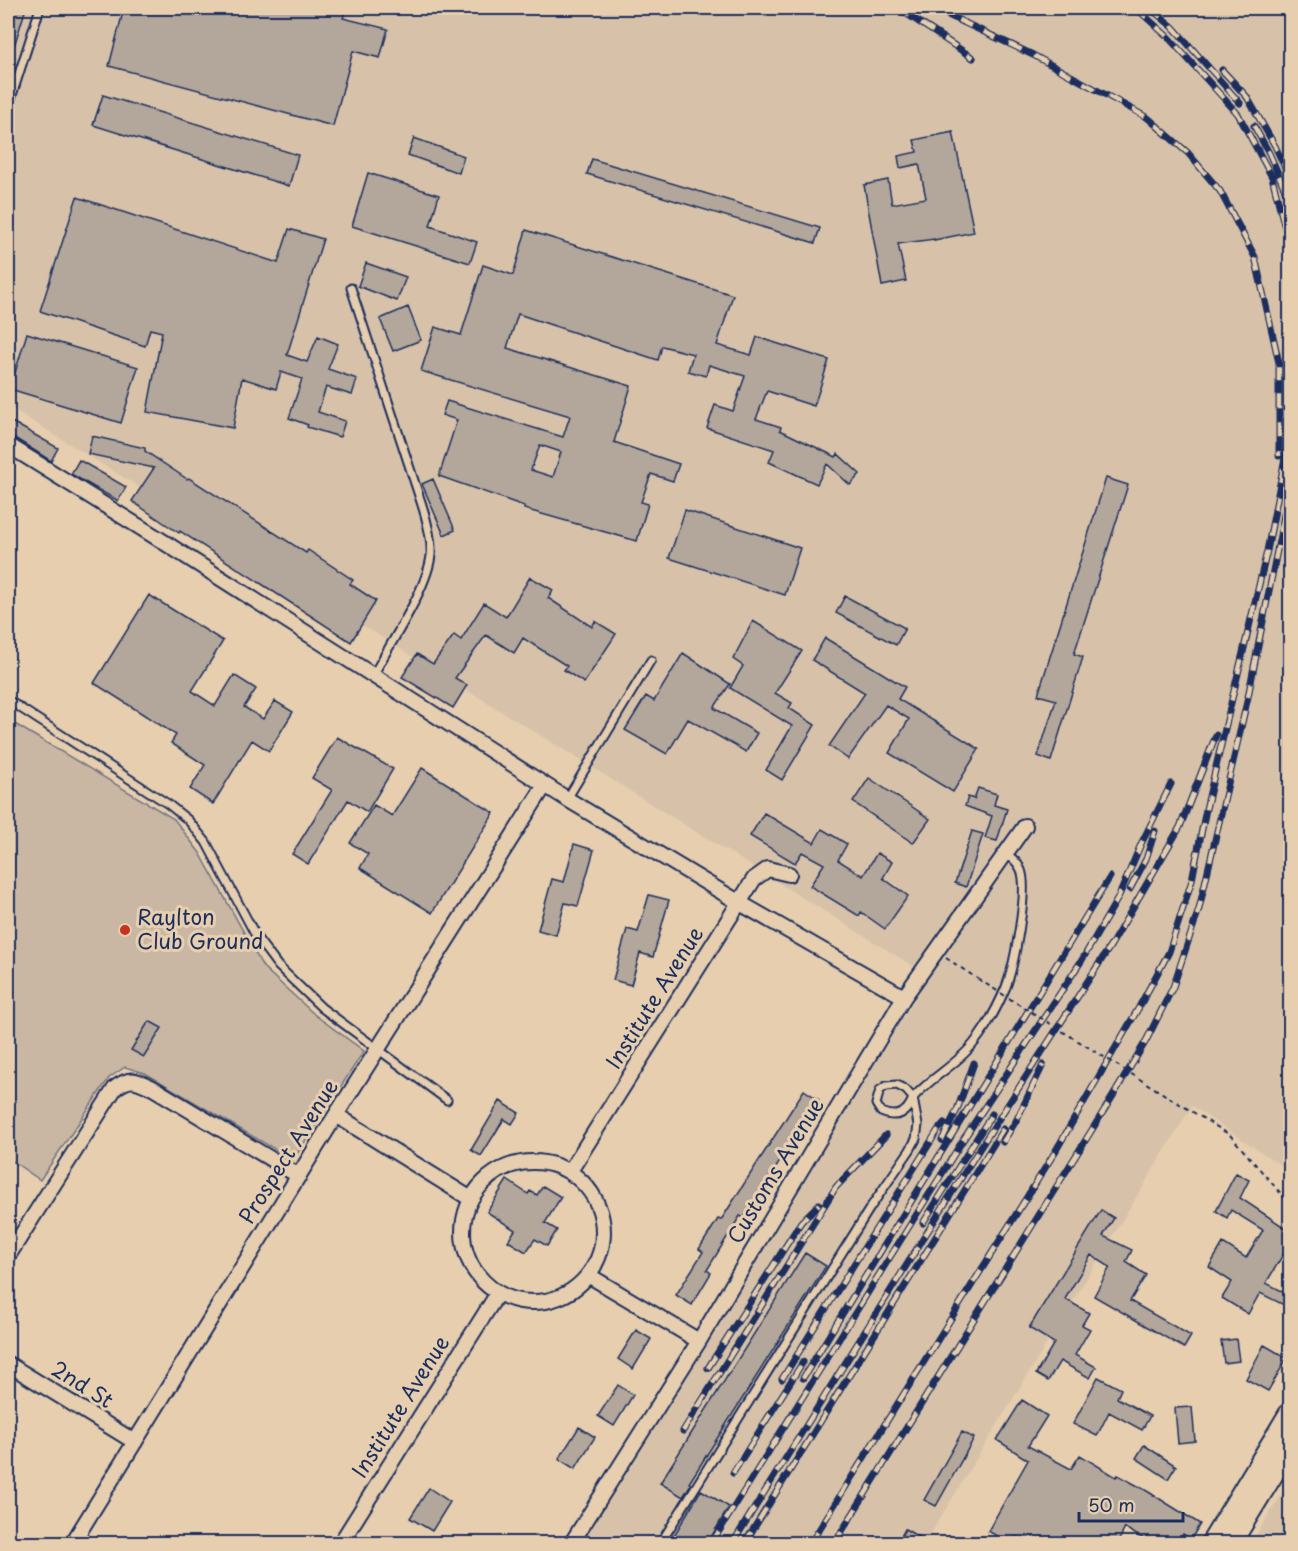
<svg xmlns="http://www.w3.org/2000/svg" width="1298" height="1551" viewBox="0 0 1298 1551" font-family="'Playpen Sans',sans-serif">
<style>
.built{fill:#d7c2a9}
.green{fill:#c9b7a3;stroke:#727380;stroke-width:1.5}
.building{fill:#b3a69b;stroke:#1b2f5e;stroke-width:1.5;fill-rule:evenodd}
.lines{fill:none;stroke-linecap:round;stroke-linejoin:round}
.service-casing{stroke:#1b2f5e;stroke-width:11}
.minor-casing{stroke:#1b2f5e;stroke-width:18}
.secondary-casing{stroke:#1b2f5e;stroke-width:24}
.path{stroke:#1b2f5e;stroke-width:2;stroke-dasharray:4.5 4.5;stroke-linecap:butt}
.service{stroke:#e6ceaf;stroke-width:7}
.minor{stroke:#e6ceaf;stroke-width:14}
.secondary{stroke:#e6ceaf;stroke-width:20}
.rail-casing{stroke:#1b2f5e;stroke-width:7}
.rail{stroke:#e6ceaf;stroke-width:4.5;stroke-dasharray:14;stroke-linecap:butt}
.path-bridge{stroke:#1b2f5e;stroke-width:2;stroke-dasharray:4.5 4.5;stroke-linecap:butt}
.poi-dot{fill:#c8321e;stroke:#e6ceaf;stroke-width:2}
.labels{text-anchor:middle;stroke-width:6;stroke-linejoin:round;paint-order:stroke}
.poi-label{font-size:21px;fill:#1b2f5e;stroke:#e6ceaf;text-anchor:start}
.street-label{font-size:21px;fill:#1b2f5e;stroke:#e6ceaf}
</style>
<rect width="100%" height="100%" fill="#e6ceaf"/>
<filter id="ink" filterUnits="userSpaceOnUse"><feTurbulence type="fractalNoise" baseFrequency=".0167" numOctaves="2"/><feDisplacementMap in="SourceGraphic" scale="12" xChannelSelector="R" yChannelSelector="G"/><feConvolveMatrix kernelMatrix="1 2 1 2 8 2 1 2 1" color-interpolation-filters="sRGB"/></filter>
<g filter="url(#ink)">
<path class="built" d="M8,8H1290V1158L1282,1166L1192,1106L925,1543H578L929,976L8,406Z
M1290,1481V1543H1251Z"/>
<path class="green" d="M8,720L174,819L200,853L263,967L315,1015L364,1051L293,1160L145,1073L125,1067L109,1078L40,1180L8,1158Z"/>
<path class="building" d="M8,8H26L10,59H8Z
M124,8H347L343,18L388,29L380,58L353,51L333,126L109,66Z
M103,95L298,155L289,186L93,125Z
M953,132L974,232L934,240V239L898,244L906,281L882,286L864,185L888,180L892,204L926,198L919,164L900,168L898,156L917,152L914,140Z
M414,138L464,156L459,173L408,155Z
M592,159L820,228L815,243L587,174Z
M368,173L439,195L430,226L477,242L470,263L352,226Z
M77,197L278,263L289,229L323,239L287,355L307,362L318,336L338,344L328,369L357,379L352,395L326,387L318,412L345,421L340,437L307,427L308,425L289,418L302,379L281,372L276,389L242,378L233,428L147,412L162,332L150,329L145,346L40,311Z
M526,230L733,295L717,345L751,355L757,337L829,360L814,406L767,391L756,419L781,427L780,430L836,457L838,454L860,474L850,485L827,464L817,484L769,462L774,450L707,428L715,405L733,411L745,376L709,365L706,376L688,371L693,354L662,346L658,360L518,314L507,348L631,386L614,442L679,464L673,481L651,474L641,502L648,504L637,541L524,509V506L439,476L457,420L442,415L447,401L563,437L570,416L421,371L435,327L461,335L483,265L513,275ZM540,445L561,452L553,477L531,470Z
M366,263L406,277L397,301L358,286Z
M408,307L421,340L393,351L380,319Z
M27,333L138,367L121,423L10,389Z
M12,422L58,448L51,461L13,437L8,436V430Z
M92,436L145,448V451L187,479L189,478L306,553L308,550L353,580L350,584L376,601L351,642L180,531L179,533L161,521L132,501L154,468L88,454Z
M79,460L126,487L118,501L71,474Z
M1106,478L1128,485L1074,654L1083,657L1051,761L1038,756L1056,700L1038,695Z
M433,479L455,530L444,535L422,484Z
M685,510L800,548L785,595L669,558Z
M530,577L553,590L548,598L592,627L595,621L616,634L584,683L564,670L567,666L523,638L514,653L486,635L455,678L467,685L453,708L402,677L417,654L433,664L454,635L461,640L484,603L506,617Z
M149,595L223,641L192,691L215,706L234,675L256,689L244,707L263,719L275,701L293,712L269,751L252,740L213,804L190,789L205,765L171,743L176,735L94,683Z
M845,596L905,628L896,645L836,613Z
M753,621L802,651L775,693L792,703L789,708L815,725L782,780L766,770L792,726L730,688L743,666L733,659Z
M825,638L905,687L898,699L979,749L953,792L889,753L909,719L886,705L848,759L829,746L865,693L812,660Z
M683,653L730,684L714,708L757,733L746,752L688,719L667,754L625,730L646,696L654,701Z
M337,737L393,769L367,812L348,800L308,864L292,854L332,790L312,778Z
M422,768L494,813L432,913L360,868L368,854L350,843L374,805L392,816Z
M869,778L930,819L913,843L853,802Z
M978,788L997,794L994,805L1007,809L997,841L985,838L992,816L965,806L968,797L974,799Z
M764,813L814,843L822,829L847,844L838,860L863,876L877,853L892,862L883,878L908,896L885,929L861,912L859,916L810,886L824,864L802,852L795,863L750,836Z
M972,831L983,834L966,887L955,883Z
M574,844L594,850L578,906L565,903L556,935L538,930L552,879L564,882Z
M649,895L669,900L653,957L640,953L631,985L613,980L627,929L638,932Z
M149,1021L162,1028L144,1057L131,1050Z
M804,1090L819,1100L744,1218L740,1216L707,1270L711,1273L692,1305L676,1295L703,1252L699,1249L718,1219L721,1220Z
M500,1101L519,1113L512,1124L504,1119L481,1156L471,1150Z
M1236,1173L1249,1180L1240,1198L1290,1231V1243L1266,1283L1290,1295L1286,1306L1260,1293L1248,1314L1222,1298L1232,1282L1209,1267L1223,1243L1246,1258L1263,1230L1231,1210L1227,1218L1216,1211Z
M507,1180L528,1194L530,1191L537,1195L543,1186L561,1197L545,1223L557,1230L547,1246L535,1239L526,1252L508,1241L515,1230L487,1212Z
M1101,1210L1114,1218L1103,1236L1132,1250L1126,1262L1146,1275L1130,1301L1191,1336L1184,1348L1094,1296L1110,1267L1091,1255L1065,1299L1089,1313L1082,1325L1090,1329L1075,1355L1096,1367L1090,1378L1060,1361L1048,1381L1036,1374L1054,1343L1029,1328Z
M805,1253L826,1266L689,1483L691,1484L683,1497L660,1483Z
M636,1330L651,1339L633,1369L618,1359Z
M1236,1339L1239,1361L1224,1363L1221,1341Z
M1264,1345L1287,1358L1268,1391L1246,1379Z
M1098,1377L1121,1389L1117,1398L1150,1416L1142,1430L1109,1412L1097,1436L1073,1424Z
M618,1385L633,1395L614,1426L598,1416Z
M1022,1400L1047,1416L1028,1446L1071,1469L1080,1455L1116,1477L1118,1475L1147,1491L1200,1524L1191,1539L1183,1534L1178,1544H1152L1125,1528L1117,1544H1028L1016,1537L1011,1544L988,1531L1028,1460L997,1440Z
M1192,1407L1195,1441L1178,1443L1175,1408Z
M579,1427L595,1437L575,1469L559,1459Z
M962,1432L974,1438L936,1506L924,1500Z
M1144,1445L1176,1466L1168,1479L1136,1458Z
M429,1488L450,1502L432,1531L410,1518Z
M701,1490L729,1507L707,1544H669Z
M905,1529L931,1544H897Z"/>
<g class="lines">
<defs>
<path id="service" d="M8,108L40,8
M351,288L422,505C427,521 432,539 431,555C428,588 389,645 373,676
M8,700L168,804L188,820L206,842L257,938L278,966L322,1008L447,1100
M567,799L651,660
M897,1085L906,1090L913,1098C907,1114 897,1119 881,1112L876,1104L880,1090L886,1086Z
M660,1544L870,1208L910,1150L916,1139L918,1125L913,1098C931,1077 957,1065 974,1043C987,1027 998,1006 1006,987C1014,966 1029,890 1021,870C1018,862 1012,858 1005,853"/>
<path id="minor" d="M8,445L159,539L567,799L740,903L904,997
M336,1115L471,1199
M463 1232a70 70 0 1 1 140 0a70 70 0 1 1-140 0Z
M570,1171L754,879L768,869L789,874
M8,1256L115,1088C131,1076 136,1080 153,1088L299,1176
M588,1275L699,1341
M8,1364L135,1442
M72,1544L336,1115L545,785
M340,1544L498,1293
M571,1544L699,1341L904,997L1025,826"/>
<path id="secondary" d="M1211,1544L1290,1413
M1230,1544L1290,1446"/>
</defs>
<use href="#service" class="service-casing"/>
<use href="#minor" class="minor-casing"/>
<use href="#secondary" class="secondary-casing"/>
<path class="path" d="M946,958L978,979
M1230,1135L1290,1204"/>
<use href="#service" class="service"/>
<use href="#minor" class="minor"/>
<use href="#secondary" class="secondary"/>
<defs>
<path id="rail" d="M898,8L973,58
M933,8L1033,55L1148,118L1188,153L1220,191L1255,257L1279,363V456
M1136,8L1168,37L1238,114L1272,177L1290,248
M1150,8L1173,27L1240,103
M1222,70L1247,97L1275,146L1290,178
M1254,126L1269,153L1290,201
M1130,889L1146,859L1155,831
M942,1140L957,1110L974,1063
M1003,1142L1016,1121L1043,1065
M923,1223L992,1114
M708,1368L801,1222L819,1204
M803,1378L1110,877
M782,1379L938,1130L944,1123
M683,1431L836,1187L886,1135
M733,1473L803,1362
M711,1544L963,1140L1082,960L1118,898L1141,844L1171,784
M732,1544L978,1151L1111,945L1180,827L1216,735
M744,1544L1003,1129
M810,1544L1055,1152L1138,1009L1169,952L1192,880L1206,809L1267,551L1290,432
M834,1544L1113,1096L1146,1041L1173,987L1199,909L1248,697L1290,485"/>
</defs>
<use href="#rail" class="rail-casing"/>
<use href="#rail" class="rail"/>
<path class="path-bridge" d="M978,979L1230,1135"/>
</g>
</g>
<circle class="poi-dot" cx="125" cy="930" r="6"/>
<g class="labels">
<g class="poi-label">
<text x="137" y="925">Raylton<tspan x="137" dy="24">Club Ground</tspan></text>
</g>
<g class="street-label">
<text transform="translate(655 998) rotate(-58)" y="7">Institute Avenue</text>
<text transform="translate(289 1152) rotate(-58)" y="7">Prospect Avenue</text>
<text transform="translate(776 1171) rotate(-59)" y="7">Customs Avenue</text>
<text transform="translate(82 1385) rotate(32)" y="7">2nd St</text>
<text transform="translate(401 1407) rotate(-58)" y="7">Institute Avenue</text>
</g>
</g>
<rect width="1298" height="1551" fill="none" stroke="#e6ceaf" stroke-width="30"/>
<rect x="15" y="15" width="1268" height="1521" fill="none" stroke="#1b2f5e" stroke-width="2" filter="url(#ink)"/>
<path d="M1079 1512v9h104v-9" fill="none" stroke="#1b2f5e" stroke-width="3"/>
<text x="1088" y="1512" font-size="18" fill="#1b2f5e" stroke="#e6ceaf" stroke-width="4.5" paint-order="stroke">50 m</text>
</svg>
